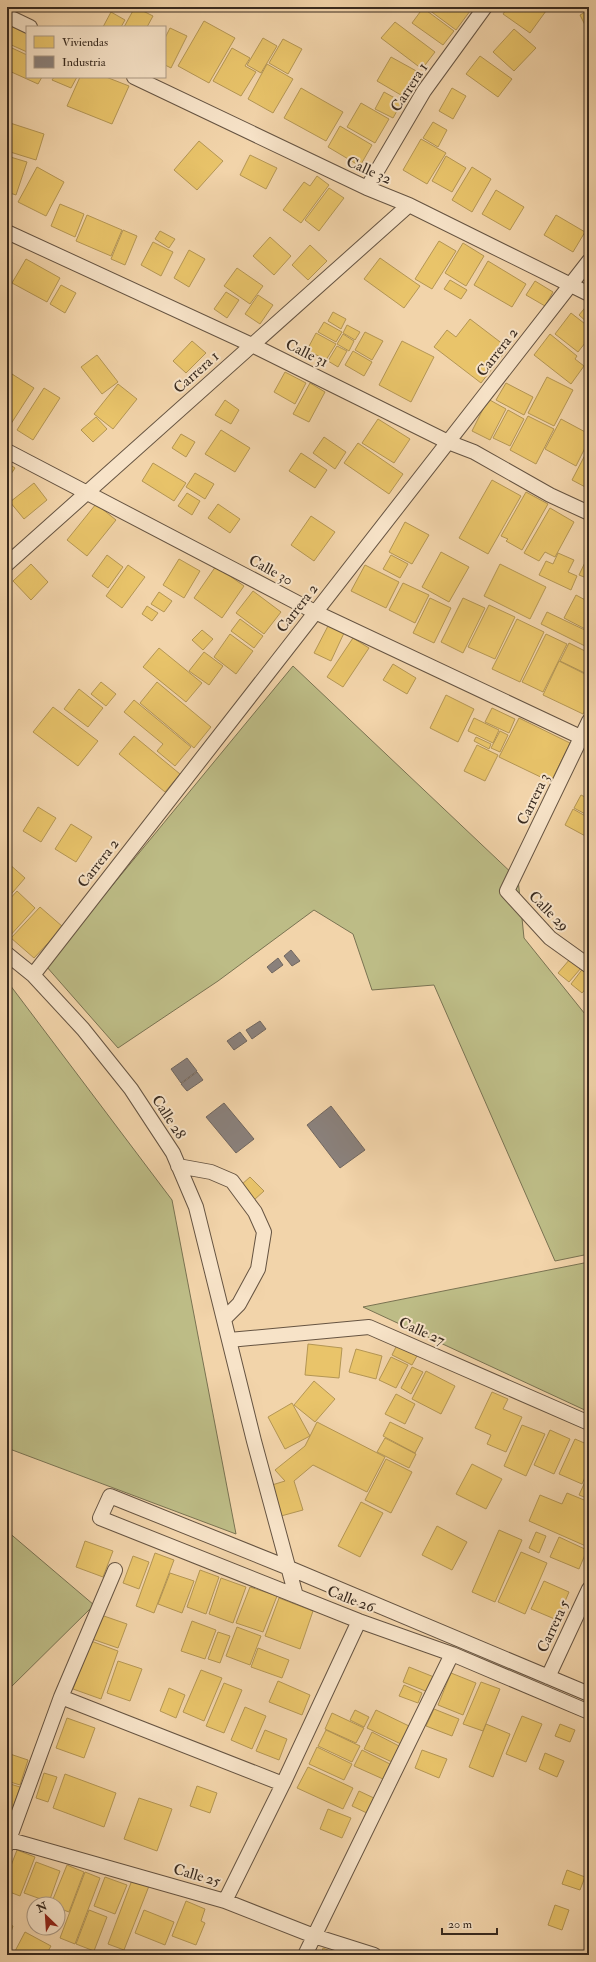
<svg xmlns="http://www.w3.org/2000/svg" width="596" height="1962" viewBox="0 0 596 1962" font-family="'IM FELL Double Pica',serif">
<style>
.green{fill:#bdbc86;stroke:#7a7352}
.homes{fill:#e9c46a;stroke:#b49654}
.industry{fill:#8a817c;stroke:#716760}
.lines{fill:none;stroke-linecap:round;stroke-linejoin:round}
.minor-casing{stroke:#665442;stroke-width:16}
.minor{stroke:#f7e3c8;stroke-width:14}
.labels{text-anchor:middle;stroke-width:4;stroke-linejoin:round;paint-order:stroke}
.street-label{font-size:15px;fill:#382a1f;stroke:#f7e3c8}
</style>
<rect width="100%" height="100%" fill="#f2d4aa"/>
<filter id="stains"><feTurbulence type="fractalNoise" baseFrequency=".005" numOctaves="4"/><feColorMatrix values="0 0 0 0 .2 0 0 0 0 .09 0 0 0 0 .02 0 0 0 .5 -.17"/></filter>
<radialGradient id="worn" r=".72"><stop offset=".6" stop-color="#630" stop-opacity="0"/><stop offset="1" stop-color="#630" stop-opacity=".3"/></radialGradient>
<path class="green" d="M293,666L518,879L524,938L589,1019V1254L555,1261L434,985L372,990L353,934L314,910L218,981L118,1048L46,966Z
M7,981L172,1200L236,1534L7,1448Z
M589,1262V1412L363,1307Z
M7,1531L94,1605L7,1691Z"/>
<path class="homes" d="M135,7L153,16L147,27H124Z
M425,7H473L456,30Z
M508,7H541L546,11L530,33L503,14Z
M423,8L454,31L443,45L412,23Z
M589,10V33L580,15Z
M111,12L125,20L121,27H103Z
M204,21L235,38L209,83L178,66Z
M395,22L435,52L422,69L381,38Z
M11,24L27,32V52L7,43V32Z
M170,28L187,36L171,68L165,65V38Z
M514,29L536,48L514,71L493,52Z
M263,38L277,46L261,73L247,65Z
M283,39L302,49L288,74L269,63Z
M12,48L27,55V77H42L38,84L7,70V59Z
M232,48L250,58L245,66L256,72L241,96L213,81Z
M480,56L512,79L498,97L466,74Z
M391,57L420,73L406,98L377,81Z
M267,64L293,79L273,113L248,99Z
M54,77H77L71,88L52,80Z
M80,77H106L129,86L112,124L67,106Z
M301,88L343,112L326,141L284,118Z
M452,88L466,96L453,119L439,111Z
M384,92L402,102L393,118L375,109Z
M361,103L389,119L375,143L347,127Z
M7,122L44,134L36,160L7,151Z
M433,122L447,130L438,147L423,138Z
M340,126L372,145L360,166L328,147Z
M421,139L446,153L427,184L403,170Z
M199,141L223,161L197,190L174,170Z
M250,155L277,168L266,189L240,175Z
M7,156L27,162L16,195L7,192Z
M446,156L466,168L452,192L432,181Z
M37,167L64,182L46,216L18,202Z
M472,167L491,179L472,212L452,200Z
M317,176L329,185L301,223L283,210L304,182L310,186Z
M329,188L344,198L319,231L305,220Z
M496,190L524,207L510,230L482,214Z
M60,204L84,214L75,237L51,226Z
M87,215L122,230L111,256L76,241Z
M556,215L585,232L573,252L544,235Z
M123,230L137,236L125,265L111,259Z
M160,231L175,239L169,248L155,239Z
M270,237L291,256L274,275L253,256Z
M439,241L456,251L432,289L415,279Z
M153,242L173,252L161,276L141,265Z
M463,243L484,256L466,286L445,273Z
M310,245L327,261L308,280L292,265Z
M189,250L205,259L189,287L174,278Z
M380,258L420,286L404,308L364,279Z
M26,259L60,278L47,302L12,283Z
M488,261L526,284L512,307L474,285Z
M237,268L263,286L250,304L224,286Z
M450,280L467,290L461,299L444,289Z
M535,281L553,292L545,306L526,295Z
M61,285L76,293L65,313L50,304Z
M226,292L239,300L227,318L214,309Z
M258,295L273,305L260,324L245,314Z
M588,304L589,305V324L579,315Z
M333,312L346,319L341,329L328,321Z
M571,313L589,327V338L578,352L555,334Z
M470,319L508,348L481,383L434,347L447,330L456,337Z
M324,322L342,332L336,342L318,332Z
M347,325L360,332L355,340L343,333Z
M365,332L383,341L372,360L355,350Z
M316,333L336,344L326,360L307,350Z
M343,334L354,341L349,351L337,344Z
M550,334L577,356L575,359L584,366L571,384L534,355Z
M192,341L206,353L186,373L173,361Z
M402,341L434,357L411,402L379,385Z
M337,346L347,351L338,367L328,361Z
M353,351L372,362L364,376L345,365Z
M97,355L118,382L102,394L81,367Z
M285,372L306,383L295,404L274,392Z
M12,374L34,388L7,430V382Z
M547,377L573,390L554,426L528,413Z
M310,383L325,392L309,422L293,414Z
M506,383L533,397L524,415L496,400Z
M118,384L137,399L113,429L94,414Z
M44,388L60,398L33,440L17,430Z
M488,399L506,409L490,440L472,431Z
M225,400L239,410L231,424L215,415Z
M508,410L524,419L510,446L493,438Z
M528,416L554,429L536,464L510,450Z
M96,417L107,429L93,442L81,430Z
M378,419L410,439L394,463L362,443Z
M561,419L589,434V440L576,466L545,449Z
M221,430L250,448L235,472L205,454Z
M181,434L195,442L186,457L172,448Z
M324,437L346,452L335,469L313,453Z
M358,443L403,474L389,494L344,463Z
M301,453L327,470L315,488L289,471Z
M585,455L589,457V489L572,480Z
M7,463L15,468L7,480Z
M153,463L186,483L174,501L142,481Z
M195,473L214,484L205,499L186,487Z
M492,480L521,496L488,554L459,538Z
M34,483L47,500L24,519L10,502Z
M526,492L548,504L522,550L506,541L508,539L501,536Z
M187,493L200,501L192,515L178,506Z
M96,504L116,520L87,556L67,540Z
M218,504L240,519L230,533L208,518Z
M550,508L574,522L555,557L545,552L539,561L524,553Z
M311,516L335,532L314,561L291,545Z
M405,522L429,535L412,564L389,552Z
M441,552L469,567L449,602L422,587Z
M558,553L574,560L568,572L577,576L571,590L539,575L546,561L553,564Z
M589,554V579L579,575Z
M107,555L123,567L108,588L92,576Z
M391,555L408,564L400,578L383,569Z
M179,559L200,571L184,598L163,585Z
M31,564L48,582L31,600L13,581Z
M500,564L546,587L530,619L484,596Z
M128,565L145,577L122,608L106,596Z
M365,565L399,582L386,608L351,591Z
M216,566L244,586L222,618L194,598Z
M403,583L429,595L415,623L389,610Z
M253,591L281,612L264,634L236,613Z
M159,592L172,601L164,612L151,604Z
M576,595L589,602V631L564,618Z
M430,598L451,608L434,643L413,633Z
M463,598L485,608L463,653L441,642Z
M489,605L515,617L495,659L468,647Z
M147,606L158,613L152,621L142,614Z
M547,612L589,632V648L541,624Z
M240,619L263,636L254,648L231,631Z
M517,619L544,632L520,682L492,669Z
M328,626L344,633L331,661L314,653Z
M202,630L213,639L203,650L192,640Z
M230,634L253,651L236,674L214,657Z
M546,634L567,644L543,692L522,682Z
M353,638L369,648L343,687L327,677Z
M569,643L589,653V675L560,661Z
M159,648L202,683L186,702L143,667Z
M204,652L223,666L209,685L189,671Z
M559,661L589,676V702L583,714L543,695Z
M393,664L416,678L407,694L383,680Z
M101,682L116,694L106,706L91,694Z
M157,682L211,727L194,748L140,703Z
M79,689L103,708L88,727L64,709Z
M446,695L474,709L458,742L430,728Z
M134,700L191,747L175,766L157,751L163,744L124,712Z
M53,707L98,741L78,766L33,732Z
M492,708L515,719L509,733L485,722Z
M474,718L499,730L493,743L468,731Z
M519,718L570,743L551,782L499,757Z
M500,731L508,735L500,752L491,748Z
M134,736L180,774L165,792L119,754Z
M476,737L491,744L489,749L474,741Z
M477,745L498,755L485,781L464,771Z
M581,795L589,799V816L574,808Z
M38,807L56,818L41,842L23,831Z
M573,809L589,818V838L565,825Z
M71,824L92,837L76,862L55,849Z
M8,863L25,878L7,899V864Z
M17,891L35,908L9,937L7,935V902Z
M40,907L63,927L34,958L11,938Z
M570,959L581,968L569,982L558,973Z
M584,967L589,971V985L582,993L571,984Z
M250,1177L264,1191L254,1200L241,1185Z
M398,1343L418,1354L412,1365L392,1355Z
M308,1344L342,1348L339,1378L305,1375Z
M356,1349L382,1356L376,1379L349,1372Z
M391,1357L408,1365L396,1388L379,1380Z
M412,1367L423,1372L411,1394L401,1388Z
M426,1371L455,1386L441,1414L412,1399Z
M314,1381L335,1399L315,1422L294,1405Z
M492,1392L508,1399L503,1409L522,1417L506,1452L487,1444L491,1435L475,1428Z
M396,1394L415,1404L405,1424L385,1414Z
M292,1403L310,1436L285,1449L268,1417Z
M317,1422L385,1457L367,1492L313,1465L294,1481L303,1510L281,1516L272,1485L285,1481L275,1470L305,1446Z
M390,1422L423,1438L415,1453L383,1436Z
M522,1425L545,1434L526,1476L504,1466Z
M550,1430L570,1439L554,1474L534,1465Z
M385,1438L416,1454L409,1468L377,1452Z
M575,1439L589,1445V1468L582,1484L559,1474Z
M386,1459L412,1472L391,1513L365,1500Z
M472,1464L502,1479L486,1509L456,1494Z
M589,1473V1499L579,1495Z
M567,1493L589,1502L588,1547L529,1521L540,1495L562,1504Z
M361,1502L383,1513L360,1557L338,1546Z
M437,1526L467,1542L452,1570L422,1555Z
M499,1530L522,1540L495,1602L472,1592Z
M536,1532L546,1536L539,1553L529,1548Z
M559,1537L587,1550L579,1569L550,1557Z
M85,1541L113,1551L103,1577L76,1567Z
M521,1552L547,1563L525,1614L498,1602Z
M155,1553L174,1560L154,1613L136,1606Z
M133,1556L149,1562L139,1589L123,1583Z
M200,1570L219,1577L206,1614L187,1607Z
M170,1573L194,1581L182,1613L158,1604Z
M221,1578L246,1587L233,1623L209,1614Z
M544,1581L569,1592L557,1620L531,1609Z
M250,1587L277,1596L263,1632L236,1623Z
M279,1598L313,1611L300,1649L265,1636Z
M101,1615L127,1624L118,1648L92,1639Z
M192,1621L216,1630L205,1659L181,1651Z
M237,1627L261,1636L250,1665L226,1656Z
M218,1632L230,1636L220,1663L208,1659Z
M91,1641L118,1651L101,1699L73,1689Z
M258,1648L289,1660L282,1678L251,1667Z
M118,1661L142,1669L130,1701L107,1693Z
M409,1667L434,1677L428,1692L403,1682Z
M201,1670L222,1678L204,1721L183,1712Z
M451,1673L476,1683L463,1715L438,1705Z
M278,1681L310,1695L302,1715L269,1702Z
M481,1682L500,1689L483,1731L463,1724Z
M224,1683L242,1690L224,1733L206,1726Z
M404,1685L422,1693L418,1703L399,1696Z
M169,1688L185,1695L176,1718L160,1711Z
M245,1707L266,1716L252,1749L231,1740Z
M434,1709L459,1719L452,1736L426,1726Z
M355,1710L369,1717L364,1727L350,1720Z
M376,1710L409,1726L401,1744L367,1728Z
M332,1713L364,1728L356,1743L325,1729Z
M522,1716L542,1724L526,1762L506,1754Z
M67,1718L95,1728L84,1758L56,1748Z
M486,1724L510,1734L493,1777L469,1767Z
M560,1724L575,1730L570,1742L555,1736Z
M265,1730L287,1739L279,1760L256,1751Z
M326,1730L360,1746L352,1762L318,1746Z
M372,1732L399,1746L392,1762L364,1749Z
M317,1747L352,1764L344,1780L309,1764Z
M362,1750L390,1764L383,1779L354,1766Z
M422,1750L447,1759L439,1778L415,1768Z
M7,1753L28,1760L20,1785L7,1781Z
M545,1753L564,1761L557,1777L539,1769Z
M308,1767L353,1788L343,1809L297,1788Z
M44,1773L57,1777L48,1802L36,1798Z
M65,1774L116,1793L104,1827L53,1808Z
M7,1783L20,1787L10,1817L7,1816Z
M197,1786L217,1793L210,1813L190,1806Z
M359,1791L376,1799L369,1814L352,1806Z
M139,1798L172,1809L157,1851L124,1839Z
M328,1809L351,1818L342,1838L320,1829Z
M17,1850L35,1857L20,1896L7,1891V1876Z
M36,1862L60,1871L49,1902L24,1893Z
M67,1865L84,1872L69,1912L58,1908V1904H51Z
M567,1870L585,1877L580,1890L562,1884Z
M85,1872L100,1878L75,1944L60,1938Z
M105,1877L127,1885L115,1914L94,1906Z
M132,1880L149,1886L124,1950L108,1944Z
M186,1901L205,1909L201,1921L205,1923L196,1945L172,1936Z
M555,1905L569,1910L562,1930L548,1925Z
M89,1910L107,1917L94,1951L76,1944Z
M144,1910L174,1922L165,1945L135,1933Z
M7,1924L13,1926L7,1943Z
M25,1932L51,1946L46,1955H13Z
M323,1948L339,1955H321Z"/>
<path class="industry" d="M291,950L300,961L292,966L284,956Z
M278,958L283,965L272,973L267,967Z
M260,1021L266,1029L252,1039L246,1030Z
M240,1032L247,1041L234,1050L227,1041Z
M187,1058L197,1071L181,1083L171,1069Z
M197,1072L203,1080L187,1091L181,1084Z
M224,1103L254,1139L236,1153L206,1117Z
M331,1106L365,1150L340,1168L307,1125Z"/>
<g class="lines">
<defs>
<path id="minor" d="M7,16L30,27
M134,77L367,188L409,205L589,294
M367,188L424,91L485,7
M7,232L252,345L448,442L474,452L550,495L589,513
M7,451L315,612L589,741
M7,564L409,205
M589,721L507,891L550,938L589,966
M7,954L33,975L83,1029L131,1089L173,1153L196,1207L254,1441L296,1596
M33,975L589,261
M178,1166L211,1172L232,1181L255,1212L264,1232L258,1269L239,1304L224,1319
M229,1340L369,1327L589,1423
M548,1677L589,1589
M589,1694L289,1568L110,1496L100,1518L359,1621L452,1654L589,1712
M61,1697L283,1784
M7,1839L225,1901L314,1936L374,1955
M7,1845L61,1697L115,1570
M225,1901L283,1784L359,1621
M305,1955L452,1654"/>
</defs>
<use href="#minor" class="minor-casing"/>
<use href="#minor" class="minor"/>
</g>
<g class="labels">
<g class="street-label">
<text transform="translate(409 87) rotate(-57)" y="5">Carrera 1</text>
<text transform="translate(369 170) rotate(24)" y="5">Calle 32</text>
<text transform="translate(497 352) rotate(-52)" y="5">Carrera 2</text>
<text transform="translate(307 353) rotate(26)" y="5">Calle 31</text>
<text transform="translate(196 372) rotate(-42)" y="5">Carrera 1</text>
<text transform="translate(271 570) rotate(28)" y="5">Calle 30</text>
<text transform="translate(297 608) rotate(-52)" y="5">Carrera 2</text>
<text transform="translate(533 799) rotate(-64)" y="5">Carrera 3</text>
<text transform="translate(98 863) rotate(-52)" y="5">Carrera 2</text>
<text transform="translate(549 911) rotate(45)" y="5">Calle 29</text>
<text transform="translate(169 1117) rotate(57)" y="5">Calle 28</text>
<text transform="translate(422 1331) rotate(24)" y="5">Calle 27</text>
<text transform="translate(351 1599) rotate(21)" y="5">Calle 26</text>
<text transform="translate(553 1626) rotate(-65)" y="5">Carrera 5</text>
<text transform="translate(197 1875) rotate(16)" y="5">Calle 25</text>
</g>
</g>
<rect width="596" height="1962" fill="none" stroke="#f2d4aa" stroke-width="24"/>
<rect x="8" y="8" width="580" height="1946" fill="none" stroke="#382a1f" stroke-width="2"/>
<rect x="12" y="12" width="572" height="1938" fill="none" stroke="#382a1f"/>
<rect x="26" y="26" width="140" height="52" fill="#f7e3c8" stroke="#ab9984"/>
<rect x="34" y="36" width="20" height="12" fill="#e9c46a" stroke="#ab9984"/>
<text x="62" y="46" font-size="12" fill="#382a1f">Viviendas</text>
<rect x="34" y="56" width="20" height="12" fill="#8a817c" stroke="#ab9984"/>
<text x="62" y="66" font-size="12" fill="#382a1f">Industria</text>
<g transform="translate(46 1916) rotate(335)"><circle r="19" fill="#f7e3c8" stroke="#ab9984"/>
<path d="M0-3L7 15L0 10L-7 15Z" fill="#8f2418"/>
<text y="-6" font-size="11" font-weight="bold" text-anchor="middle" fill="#382a1f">N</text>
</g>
<path d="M442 1928v6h55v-6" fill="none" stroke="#382a1f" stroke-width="2"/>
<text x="448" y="1928" font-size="12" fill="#382a1f" stroke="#f7e3c8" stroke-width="3" paint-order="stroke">20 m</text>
<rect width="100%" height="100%" filter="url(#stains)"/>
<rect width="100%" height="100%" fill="url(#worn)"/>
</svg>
